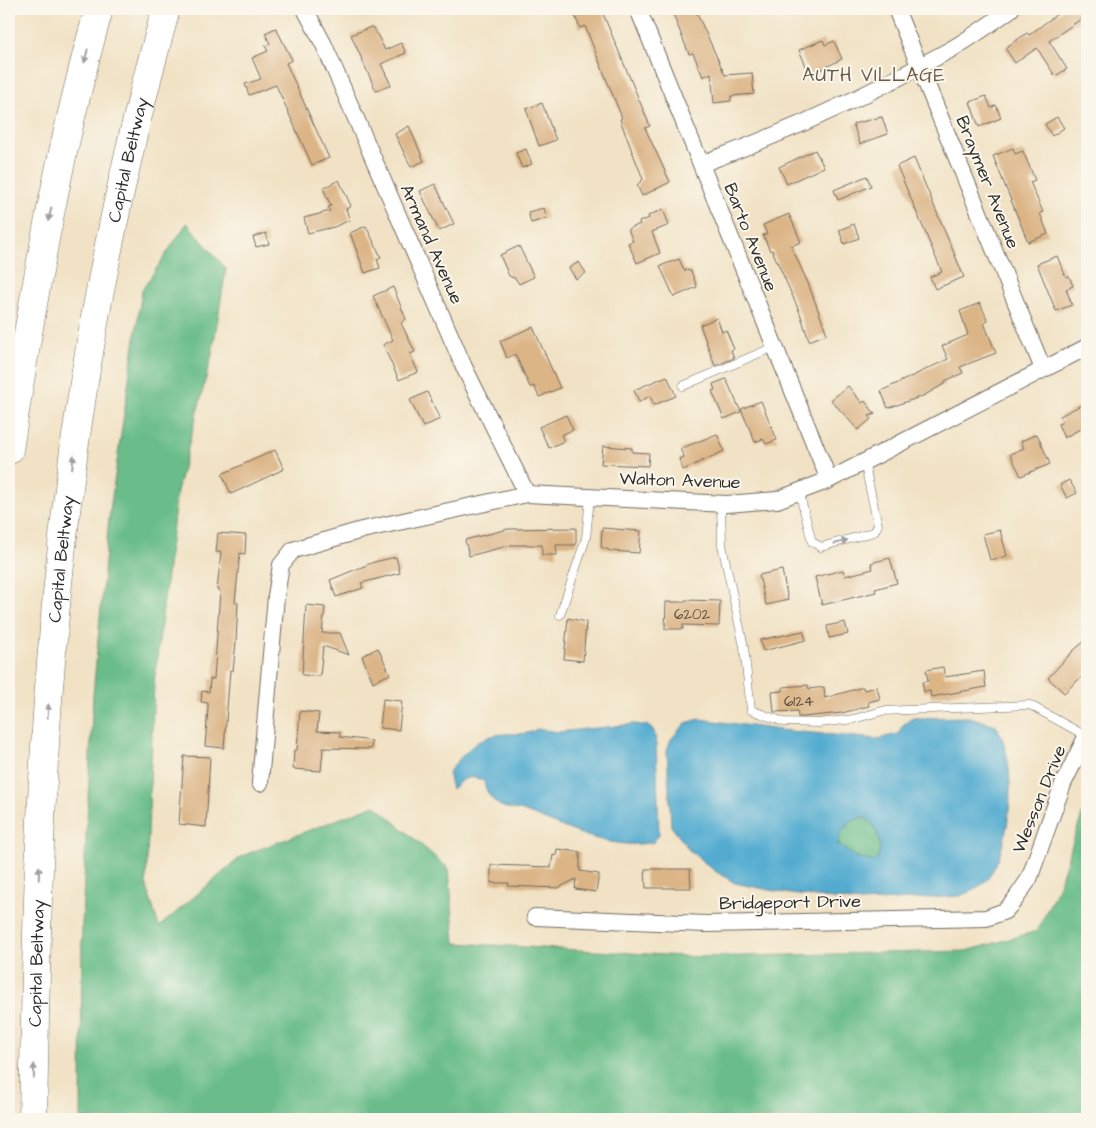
<svg xmlns="http://www.w3.org/2000/svg" width="1096" height="1128" viewBox="0 0 1096 1128" font-family="'Architects Daughter',sans-serif">
<style>
.forest{fill:#6bbd8a;stroke:#4b745a}
.water{fill:#53acd0;stroke:#3f6c7e;fill-rule:evenodd}
.building{fill:#dcb587}
.lines{fill:none;stroke-linecap:round;stroke-linejoin:round}
.lane-casing{stroke:#706b61;stroke-width:9}
.street-casing{stroke:#706b61;stroke-width:18}
.highway-casing{stroke:#706b61;stroke-width:29}
.lane{stroke:#fff;stroke-width:8}
.street{stroke:#fff;stroke-width:16}
.highway{stroke:#fff;stroke-width:28}
.oneway{fill:#a0a0a0}
.labels{text-anchor:middle;stroke-width:4;stroke-linejoin:round;paint-order:stroke}
.number-label{font-size:15px;fill:#574e42}
.street-label{font-size:18px;fill:#2b2b2b;stroke:#fbf7ec}
.neighbourhood-label{font-size:19px;letter-spacing:1px;fill:#695b4b;stroke:#fbf7ec}
</style>
<rect width="100%" height="100%" fill="#fbf7ec"/>
<filter id="ink" filterUnits="userSpaceOnUse"><feTurbulence type="fractalNoise" baseFrequency=".02" numOctaves="2"/><feDisplacementMap in="SourceGraphic" scale="10" xChannelSelector="R" yChannelSelector="G"/><feConvolveMatrix kernelMatrix="1 2 1 2 8 2 1 2 1" color-interpolation-filters="sRGB"/></filter>
<filter id="wash" filterUnits="userSpaceOnUse"><feTurbulence type="fractalNoise" baseFrequency=".0096" numOctaves="4" result="noise"/><feDisplacementMap in="SourceGraphic" scale="20" xChannelSelector="R" yChannelSelector="G"/><feGaussianBlur stdDeviation="1.12" result="paint"/><feColorMatrix in="noise" values="0 0 0 0 0 0 0 0 0 0 0 0 0 0 0 0 0 1.4 0 .05"/><feComposite in="paint" operator="in"/></filter>
<g filter="url(#wash)">
<rect width="100%" height="100%" fill="#f1e2c5"/>
<path class="forest" d="M187,223L226,269L212,354L177,491L154,683L146,885L159,927L242,856L375,805L449,869L455,943L700,957L967,951L1037,931L1059,885L1087,799V1119H81L82,923L93,696L109,517L142,290Z
M863,817C877,821 886,853 875,862L856,857L838,845C838,831 850,820 863,817Z"/>
<path class="water" d="M969,717L996,725C1018,763 1013,840 989,877C983,886 970,891 960,896L861,902L790,894L735,883L715,871L690,851L671,826L667,750L671,739L686,723L700,719L780,730L877,739L898,734L903,725L912,718ZM863,817C877,820 886,853 874,862L856,857L838,845C838,831 850,820 863,817Z
M635,724L648,726L654,731L656,740L659,834L654,842C608,852 564,826 523,811C516,809 507,809 501,806C492,802 485,790 484,781C468,774 464,778 452,789L448,773C461,757 474,739 496,735C509,732 525,737 537,729L558,732Z"/>
<g id="blocks">
<path class="building" d="M572,9H601L650,126L645,128L670,182L642,196L637,185L643,179L625,133L620,119L622,118L585,26L580,28Z
M671,9H695L725,75L752,73L754,94L731,96V101L714,103L711,73L703,77L693,53L689,54Z
M1064,9H1078L1084,17L1049,41L1067,69L1055,76L1037,48L1015,63L1005,48L1027,33L1029,35Z
M371,27L374,28L385,50L401,43L406,53L381,64L391,85L376,91L351,35Z
M276,28L292,60L286,63L329,158L312,165L276,85L249,95L245,84L261,79L252,58L268,51L265,46L270,44L265,33Z
M823,40L825,45L834,41L842,59L810,75L799,50Z
M986,96L991,108L996,105L1001,118L979,127L970,102Z
M542,103L556,140L539,146L526,109Z
M882,117L888,134L860,144L853,124Z
M1057,117L1064,128L1052,136L1045,124Z
M409,126L424,161L411,167L395,134Z
M1013,148L1015,154L1023,151L1035,180L1030,182L1043,212L1040,213L1048,234L1028,242L993,156Z
M526,149L532,164L522,168L516,153Z
M815,150L824,167L787,184L779,167Z
M914,158L964,277L935,289L930,277L942,272L897,166Z
M867,176L871,186L838,200L834,190Z
M339,180L351,206L346,209L350,220L334,227L308,233L304,218L330,211L328,207L331,206L323,188Z
M435,184L454,224L439,231L420,191Z
M544,208L547,218L531,223L528,212Z
M663,209L669,225L652,232L660,253L637,263L628,243L633,241L628,229L640,224L639,222L649,218L648,216Z
M789,214L801,242L791,246L808,283L827,334L809,341L800,313L772,250L770,251L763,235L767,234L763,225Z
M854,224L859,238L844,244L839,230Z
M366,226L381,257L377,259L380,268L365,273L350,233Z
M266,233L269,244L256,247L253,237Z
M519,246L534,277L519,284L516,279L509,276L500,255Z
M1057,256L1066,277L1069,276L1073,286L1066,289L1072,305L1056,311L1037,264Z
M679,259L684,270L691,271L697,287L674,297L660,266Z
M579,262L586,273L576,279L569,268Z
M393,287L406,319L401,323L415,352L410,354L418,372L399,380L383,345L393,340L373,296Z
M980,303L988,321L984,323L996,353L960,367L963,373L945,381L946,383L923,396L888,408L881,391L948,359L942,346L968,335L960,311Z
M717,318L722,332L726,330L734,349L731,350L734,358L715,366L700,325Z
M533,327L560,388L539,397L534,386L530,387L515,354L507,358L500,341Z
M667,376L676,396L654,405L650,396L639,402L634,390Z
M726,379L741,412L724,419L712,391L715,390L713,384Z
M848,386L862,403L865,401L875,414L869,416L871,419L858,430L831,400Z
M427,392L440,419L423,427L410,400Z
M761,401L777,440L766,444L763,439L755,442L741,409Z
M1087,402V425L1064,438L1058,424L1063,422L1060,416Z
M566,415L573,430L561,435L564,441L549,448L539,427Z
M717,434L724,451L683,470L679,459L684,457L680,449Z
M1037,434L1050,464L1021,476L1010,454L1024,448L1021,441Z
M603,446L632,448V452L649,453L648,466L601,464Z
M275,450L284,469L231,494L222,474Z
M1069,480L1077,493L1067,498L1060,485Z
M576,528V545H556L557,555H542V545H511L469,556L465,540L508,529Z
M602,528L641,531L639,553L611,551L601,547Z
M1000,530L1007,556L990,560L983,534Z
M218,533L246,535L245,554L240,553L235,602L238,603L236,642L233,671L230,670L224,748L205,746L208,708V703L201,702L202,691L209,692L210,679H214L220,590H217L221,552H216Z
M396,557L400,573L361,583L363,588L336,597L330,580L374,562Z
M890,558L897,583L875,589L876,592L822,605L815,577L843,570L845,576L873,569L871,563Z
M782,570L788,600L766,605L759,575Z
M685,600L720,601L719,626L683,625V629H665L666,602H685Z
M306,605L325,607L322,633H340L349,655L323,646L320,676L302,675Z
M568,618L586,622L583,661L564,659Z
M845,622L848,634L829,638L827,626Z
M803,631L806,640L763,651L760,640Z
M1087,639V672L1064,693L1048,678L1073,651Z
M378,648L390,674L373,682L362,656Z
M943,667L945,677L984,671L986,687L931,697L930,691L924,692L922,682L928,681L926,670Z
M808,685L809,689L824,687L825,698L863,687L864,690L877,687L880,699L868,702L869,706L842,713L803,717H798L797,711L774,712L772,692L783,691V687Z
M383,699L402,701L399,730L380,728Z
M300,711L319,713L317,731L340,732V737L372,741L371,749L323,748L321,771L293,769L294,750H297Z
M184,756L210,757L206,827L179,824Z
M557,849L580,852V871L599,874L596,892L575,889L576,879L558,888L508,886L509,883H491V865L551,867L553,855L556,856Z
M645,869H690L691,888H646Z"/>
</g>
</g>
<g filter="url(#ink)">
<use href="#blocks" fill-opacity="0" stroke="#706b61" stroke-width="1"/>
<g class="lines">
<defs>
<path id="lane" d="M683,386L774,347
M799,491L812,542L821,547L874,532L878,525L864,462
M721,504L722,545L744,647L751,710L784,722L819,723L854,719L882,711L1030,705L1086,736
M560,615L586,538L590,497"/>
<path id="street" d="M305,9L324,45L464,367L527,494
M638,9L829,480
M896,9L1043,369
M701,164C786,133 869,95 948,51C970,39 991,23 1011,9
M260,783L276,596L281,565L293,550L362,530L527,494L727,504L777,500L829,480L1087,347
M535,917L706,924L986,918L1005,911L1014,901L1029,879L1063,784L1087,735"/>
<g id="highway">
<path d="M9,450C32,302 58,153 99,9"/>
<path id="s1" d="M33,1119C36,967 38,815 51,663C68,443 106,221 166,9"/>
</g>
</defs>
<use href="#lane" class="lane-casing"/>
<use href="#street" class="street-casing"/>
<use href="#highway" class="highway-casing"/>
<use href="#lane" class="lane"/>
<use href="#street" class="street"/>
<use href="#highway" class="highway"/>
</g>
<defs><path id="oneway-solid" d="M-6-.8H1V-3.2L6.5 0L1 3.2V.8H-6Z" transform="scale(1.25)"/></defs>
<g class="oneway">
<use href="#oneway-solid" transform="translate(86 56) rotate(104)"/>
<use href="#oneway-solid" transform="translate(50 214) rotate(102)"/>
<use href="#oneway-solid" transform="translate(73 462) rotate(-82)"/>
<use href="#oneway-solid" transform="translate(841 542) rotate(-17)"/>
<use href="#oneway-solid" transform="translate(48 711) rotate(-86)"/>
<use href="#oneway-solid" transform="translate(39 873) rotate(-88)"/>
<use href="#oneway-solid" transform="translate(34 1071) rotate(-89)"/>
</g>
</g>
<g class="labels">
<g class="number-label">
<text x="692" y="619">6202</text>
<text x="799" y="706">6124</text>
</g>
<g class="street-label">
<text dy="6" stroke="none"><textPath href="#s1" startOffset="966">Capital Beltway</textPath></text>
<text transform="translate(988 182) rotate(68)" y="6">Braymer Avenue</text>
<text transform="translate(751 237) rotate(68)" y="6">Barto Avenue</text>
<text transform="translate(432 244) rotate(66)" y="6">Armand Avenue</text>
<text transform="translate(680 480) rotate(2)" y="6">Walton Avenue</text>
<text dy="6" stroke="none"><textPath href="#s1" startOffset="561">Capital Beltway</textPath></text>
<text transform="translate(1039 799) rotate(-68)" y="6">Wesson Drive</text>
<text transform="translate(790 902) rotate(-1)" y="6">Bridgeport Drive</text>
<text dy="6" stroke="none"><textPath href="#s1" startOffset="156">Capital Beltway</textPath></text>
</g>
<g class="neighbourhood-label">
<text x="874" y="81">AUTH VILLAGE</text>
</g>
</g>
<rect width="1096" height="1128" fill="none" stroke="#fbf7ec" stroke-width="30"/>
</svg>
